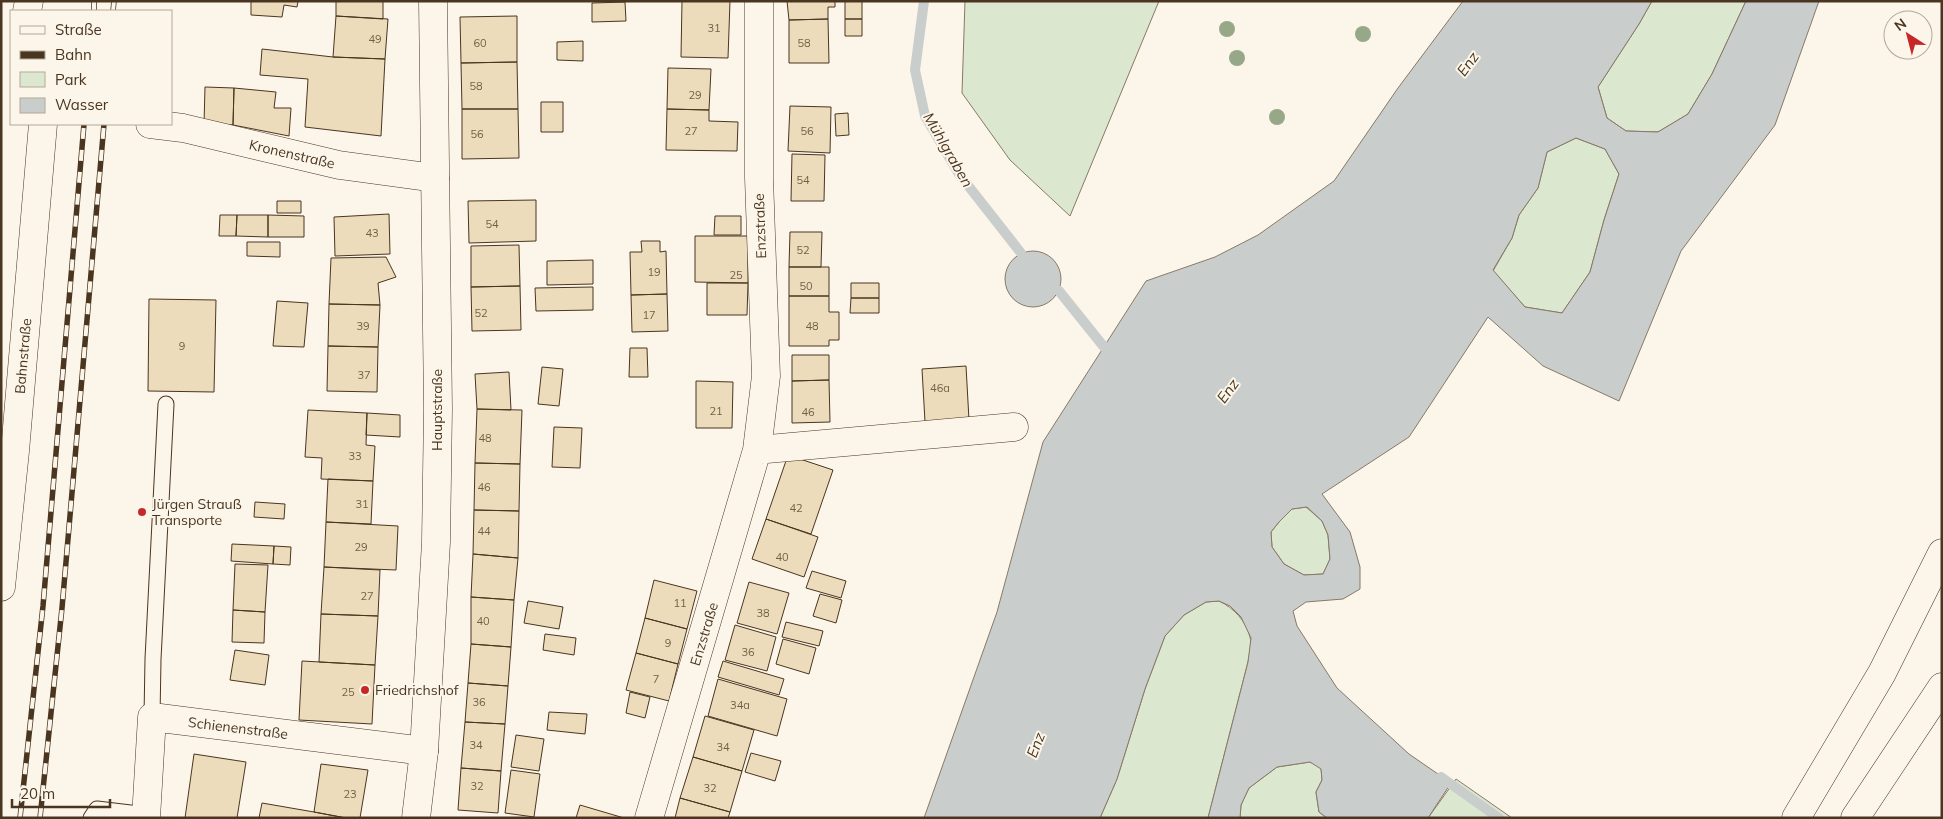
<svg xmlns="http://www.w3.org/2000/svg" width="1943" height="819" viewBox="0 0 1943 819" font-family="Mulish,sans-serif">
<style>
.green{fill:#dce7d0;stroke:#887966}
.water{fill:#c9cecd;stroke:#887966;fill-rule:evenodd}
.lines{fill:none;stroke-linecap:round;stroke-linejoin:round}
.stream{stroke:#c9cecd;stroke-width:10}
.building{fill:#ecdcbc;stroke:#4a3520}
.service-casing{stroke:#4a3520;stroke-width:17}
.minor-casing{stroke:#4a3520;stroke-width:29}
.tertiary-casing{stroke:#4a3520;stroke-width:29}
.primary-casing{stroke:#4a3520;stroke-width:29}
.service{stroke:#fbf6e9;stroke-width:15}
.minor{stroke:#fbf6e9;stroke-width:28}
.tertiary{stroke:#fbf6e9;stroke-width:28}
.primary{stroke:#fbf6e9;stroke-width:28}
.rail-casing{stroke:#4a3520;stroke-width:5.5}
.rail{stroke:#fbf6e9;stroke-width:4;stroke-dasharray:11;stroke-linecap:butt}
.tree{fill:#96a887}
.poi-dot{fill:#c62828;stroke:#fbf6e9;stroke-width:2}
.labels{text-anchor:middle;stroke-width:4;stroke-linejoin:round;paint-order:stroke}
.number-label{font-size:11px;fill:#725f47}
.street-label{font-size:14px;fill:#4a3520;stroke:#fbf6e9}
.poi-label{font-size:14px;fill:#4a3520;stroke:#fbf6e9;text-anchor:start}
.water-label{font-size:15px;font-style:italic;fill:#4a3520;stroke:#fbf6e9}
</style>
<rect width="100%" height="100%" fill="#fbf6e9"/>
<path class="green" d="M965,1H1159L1070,216L1010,160L962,93Z
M1652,1H1746L1712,74L1688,114L1658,132L1626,131L1607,118L1598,87L1639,24Z
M1576,138L1605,149L1619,174L1604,220L1590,272L1562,313L1525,307L1493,271L1512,238L1519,215L1538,188L1547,152Z
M1306,507L1322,521L1328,535L1330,559L1323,574L1304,575L1284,564L1272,547L1271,532L1279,522L1292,509Z
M1219,601C1234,608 1246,621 1250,637C1252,644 1249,655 1248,662L1208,818H1100L1117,779L1145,689L1165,636L1184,615L1206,602Z
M1310,762L1321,768L1322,780L1316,792L1319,812L1327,818H1240L1241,805L1249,788L1277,767Z
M1456,779L1512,818H1428Z"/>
<path class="water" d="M1463,1H1652L1639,24L1598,87L1607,118L1626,131L1658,132L1688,114L1712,74L1746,1H1819L1775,125L1681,251L1619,401L1543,366L1488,317L1409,437L1322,494L1350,532L1360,567V589L1343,599L1306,602L1293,611L1297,626L1337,688L1409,754L1451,783L1428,818H1327L1319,812L1316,792L1322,780L1321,769L1310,762L1277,767L1249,788L1241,805L1240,818H1208L1248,662L1251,638L1241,617L1230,606L1219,601L1206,602L1184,615L1165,636L1145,689L1117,779L1100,818H924L997,612L1043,442L1146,281L1215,257L1258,235L1334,181L1398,88ZM1576,138L1605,149L1619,174L1604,220L1590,272L1562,313L1525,307L1493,270L1512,238L1519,215L1538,188L1547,152ZM1307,507L1322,521L1328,535L1330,559L1323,574L1304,575L1284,564L1272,547L1271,532L1279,522L1292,509Z
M1005 279a28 28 0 1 1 56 0a28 28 0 1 1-56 0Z"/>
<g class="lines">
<path class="stream" d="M924,1L915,70L925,116L959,174L1021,253
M1059,291L1104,347
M1441,777L1499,818"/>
</g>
<path class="building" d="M251,1H298L297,7L284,5L282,17L251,15Z
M336,1H383V19L336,16Z
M682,1H730L728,58L681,57Z
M787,1H835V7H828V19L789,20Z
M845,1H862V19H845Z
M625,2L626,21L592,22V3Z
M336,16L388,19L385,59L333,57Z
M517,16V62L461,63L460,17Z
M828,19L829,63H789V20Z
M845,19H862V36H845Z
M583,41V61L557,60V42Z
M262,49L333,57L385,59L381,136L305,127L308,79L260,75Z
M517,62L518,109H462L461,63Z
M668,68L711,69L709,110L667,109Z
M205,87L234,88L233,125L204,124Z
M234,88L276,92L274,108H291L289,136L233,125Z
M541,102H563V132H541Z
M790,106L831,107L830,153L788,151Z
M462,109H518L519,158L462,159Z
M667,109L709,110V121L738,122L737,151L666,150Z
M848,113L849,135L836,136L835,114Z
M792,154L825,155L824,201H791Z
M536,200V241L469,243L468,201Z
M277,201H301V213H277Z
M389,214L390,254L335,256L334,217Z
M220,215H237L236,236H219Z
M237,215H268V237L236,236Z
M268,215L304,216V237H268Z
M715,216H741V235H714Z
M790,232H822L821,267H789Z
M695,236H748V283L695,282Z
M641,241H660V252L666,251L667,294L631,295L630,252H642Z
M247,242H280V257L247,256Z
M519,245L520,286L471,287V246Z
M386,257L396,277L378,283L380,305L329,304L331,258Z
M593,260V284L547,285V261Z
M789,267H829V296H789Z
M707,283H748L747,315H707Z
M851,283H879V298H851Z
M520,286L521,330L472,331L471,287Z
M593,287V310L536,311L535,288Z
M667,294L668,331L632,332L631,295Z
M789,296H829V312H839V340H829V346H789Z
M851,298H879V313H850Z
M149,299L216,300L214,392L148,391Z
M277,301L308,303L304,347L273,346Z
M329,304L380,305L378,347L328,346Z
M328,346L378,347L377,392L327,391Z
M630,348H647L648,377H629Z
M792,355H829V380L792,381Z
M966,366L969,420L925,422L922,369Z
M542,367L563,369L559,406L538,404Z
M509,372L511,410L477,409L475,374Z
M829,380L830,422L792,423V381Z
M696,381L733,382L732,428H696Z
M477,409L522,410L520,464L475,463Z
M308,410L367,413L366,445L375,446L373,481L321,479L322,458L305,457Z
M367,413L400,415V437L366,435Z
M554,427L582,428L580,468L552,467Z
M788,455L833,470L811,534L766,519Z
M475,463L520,464L519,511L474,510Z
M328,479L373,481L371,524L326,522Z
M255,502L285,504L284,519L254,517Z
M474,510L519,511L518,558L473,554Z
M766,519L818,537L804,577L752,559Z
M326,522L398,526L396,570L324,567Z
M232,544L274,546L273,564L231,561Z
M274,546L291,547L290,565L273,564Z
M473,554L518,558L514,600L471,597Z
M235,564L268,565L265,612L233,610Z
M324,567L380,570L378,616L321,614Z
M812,571L846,581L841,598L806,588Z
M654,580L697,591L687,629L645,618Z
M749,582L789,593L777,634L737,623Z
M820,594L842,600L836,623L813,616Z
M471,597L514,600L511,647L471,644Z
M528,601L563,607L559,629L524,623Z
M233,610L265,612L264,643L232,642Z
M321,614L378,616L375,665L319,662Z
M645,618L687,629L678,664L636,653Z
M786,622L823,631L819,646L782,637Z
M735,625L776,637L767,671L725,660Z
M545,634L576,638L574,655L543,650Z
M783,639L816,648L809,674L776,664Z
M471,644L511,647L508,686L468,683Z
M235,650L269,655L265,685L230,680Z
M636,653L678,664L669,701L626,690Z
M302,661L375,665L372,724L299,720Z
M723,661L784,679L779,695L718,677Z
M718,679L787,699L777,736L708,716Z
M468,683L508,686L505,724L465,722Z
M630,692L650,697L645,718L626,713Z
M549,712L587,714L585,734L547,730Z
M705,716L754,730L742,771L693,757Z
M465,722L505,724L501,771L461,768Z
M516,735L544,739L539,771L511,767Z
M751,753L781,761L775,781L745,772Z
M194,754L246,762L237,818H185Z
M693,757L742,771L730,812L680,798Z
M321,764L368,770L360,818H346L314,812Z
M461,768L501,771L498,813L458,810Z
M511,770L540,774L534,817L505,813Z
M680,798L730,812L728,818H675Z
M262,803L314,812L346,818H259Z
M580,805L624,818H576Z"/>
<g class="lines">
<defs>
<path id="service" d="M152,717L153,659L166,404
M91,818L97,809L147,815"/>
<path id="minor" d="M27,11L29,1
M150,124L183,128L339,165L435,178
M757,450L1014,427
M1,587L15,451L43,124
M146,818L152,717L424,751
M649,818L757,450L766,376L759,178V1"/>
<path id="tertiary" d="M416,818L424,751L436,542L438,409L433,1"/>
<path id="primary" d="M1796,818L1882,673L1942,553
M1855,818L1942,687"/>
</defs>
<use href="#service" class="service-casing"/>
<use href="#minor" class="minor-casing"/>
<use href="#tertiary" class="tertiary-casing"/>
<use href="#primary" class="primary-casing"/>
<use href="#service" class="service"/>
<use href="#minor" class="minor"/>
<use href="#tertiary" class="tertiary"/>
<use href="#primary" class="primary"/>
<defs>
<path id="rail" d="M94,11V1
M113,11L114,1
M20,818L43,606L84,124
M40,818L62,608L104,124"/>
</defs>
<use href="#rail" class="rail-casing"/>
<use href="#rail" class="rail"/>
</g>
<g class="tree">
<circle cx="1227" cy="29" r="8"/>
<circle cx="1363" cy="34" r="8"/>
<circle cx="1237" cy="58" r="8"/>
<circle cx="1277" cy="117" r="8"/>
</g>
<g class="poi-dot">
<circle cx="142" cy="512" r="5"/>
<circle cx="365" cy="690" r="5"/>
</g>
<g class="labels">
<g class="number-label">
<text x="714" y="32">31</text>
<text x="375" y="43">49</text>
<text x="480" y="47">60</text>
<text x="804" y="47">58</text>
<text x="476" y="90">58</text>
<text x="695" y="99">29</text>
<text x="691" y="135">27</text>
<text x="807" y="135">56</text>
<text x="477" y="138">56</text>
<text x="803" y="184">54</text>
<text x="492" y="228">54</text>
<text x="372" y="237">43</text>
<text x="803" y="254">52</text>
<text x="654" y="276">19</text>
<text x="736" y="279">25</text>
<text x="806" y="290">50</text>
<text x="481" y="317">52</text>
<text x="649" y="319">17</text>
<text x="363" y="330">39</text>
<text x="812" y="330">48</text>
<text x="182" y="350">9</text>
<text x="364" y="379">37</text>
<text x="940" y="392">46a</text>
<text x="716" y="415">21</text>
<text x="808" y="416">46</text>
<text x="485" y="442">48</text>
<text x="355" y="460">33</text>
<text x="484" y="491">46</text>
<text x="362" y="508">31</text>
<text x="796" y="512">42</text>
<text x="484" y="535">44</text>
<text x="361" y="551">29</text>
<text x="782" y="561">40</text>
<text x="367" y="600">27</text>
<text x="680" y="607">11</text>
<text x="763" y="617">38</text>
<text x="483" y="625">40</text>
<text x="668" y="647">9</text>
<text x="748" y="656">36</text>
<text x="656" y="683">7</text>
<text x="348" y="696">25</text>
<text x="479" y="706">36</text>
<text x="740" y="709">34a</text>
<text x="476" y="749">34</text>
<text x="723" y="751">34</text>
<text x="477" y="790">32</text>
<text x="710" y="792">32</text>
<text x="350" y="798">23</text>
</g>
<g class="street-label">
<text transform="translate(292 154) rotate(13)" y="5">Kronenstraße</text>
<text transform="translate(760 226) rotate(-92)" y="5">Enzstraße</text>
<text transform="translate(23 356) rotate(-85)" y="5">Bahnstraße</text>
<text transform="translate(437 410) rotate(-90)" y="5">Hauptstraße</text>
<text transform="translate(704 634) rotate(-73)" y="5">Enzstraße</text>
<text transform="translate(238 728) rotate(7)" y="5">Schienenstraße</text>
</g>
<g class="poi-label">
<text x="152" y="509">Jürgen Strauß<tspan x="152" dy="16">Transporte</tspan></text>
<text x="375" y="695">Friedrichshof</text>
</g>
<g class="water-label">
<text transform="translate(1468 64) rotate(-54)" y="5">Enz</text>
<text transform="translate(948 150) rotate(60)" y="5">Mühlgraben</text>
<text transform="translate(1228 391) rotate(-54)" y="5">Enz</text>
<text transform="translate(1036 745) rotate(-69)" y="5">Enz</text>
</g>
</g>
<rect width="1943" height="819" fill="none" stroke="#4a3520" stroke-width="5"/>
<rect x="10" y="10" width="162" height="115" fill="#fbf6e9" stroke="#b4a999"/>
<rect x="20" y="26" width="25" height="8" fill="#fbf6e9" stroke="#b4a999"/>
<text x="55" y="35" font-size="15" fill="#4a3520">Straße</text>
<rect x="20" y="51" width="25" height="8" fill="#4a3520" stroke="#b4a999"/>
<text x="55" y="60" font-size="15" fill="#4a3520">Bahn</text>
<rect x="20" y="72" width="25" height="15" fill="#dce7d0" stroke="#b4a999"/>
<text x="55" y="85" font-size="15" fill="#4a3520">Park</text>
<rect x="20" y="98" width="25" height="15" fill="#c9cecd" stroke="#b4a999"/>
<text x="55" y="110" font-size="15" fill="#4a3520">Wasser</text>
<g transform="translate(1908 35) rotate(324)"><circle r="24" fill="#fbf6e9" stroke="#b4a999"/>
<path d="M0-4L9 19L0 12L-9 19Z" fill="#c62828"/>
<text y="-8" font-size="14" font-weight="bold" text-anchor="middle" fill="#4a3520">N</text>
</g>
<path d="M12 799v8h98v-8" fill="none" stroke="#4a3520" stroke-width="2.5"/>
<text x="20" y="799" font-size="15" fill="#4a3520" stroke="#fbf6e9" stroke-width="4" paint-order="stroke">20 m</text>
</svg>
